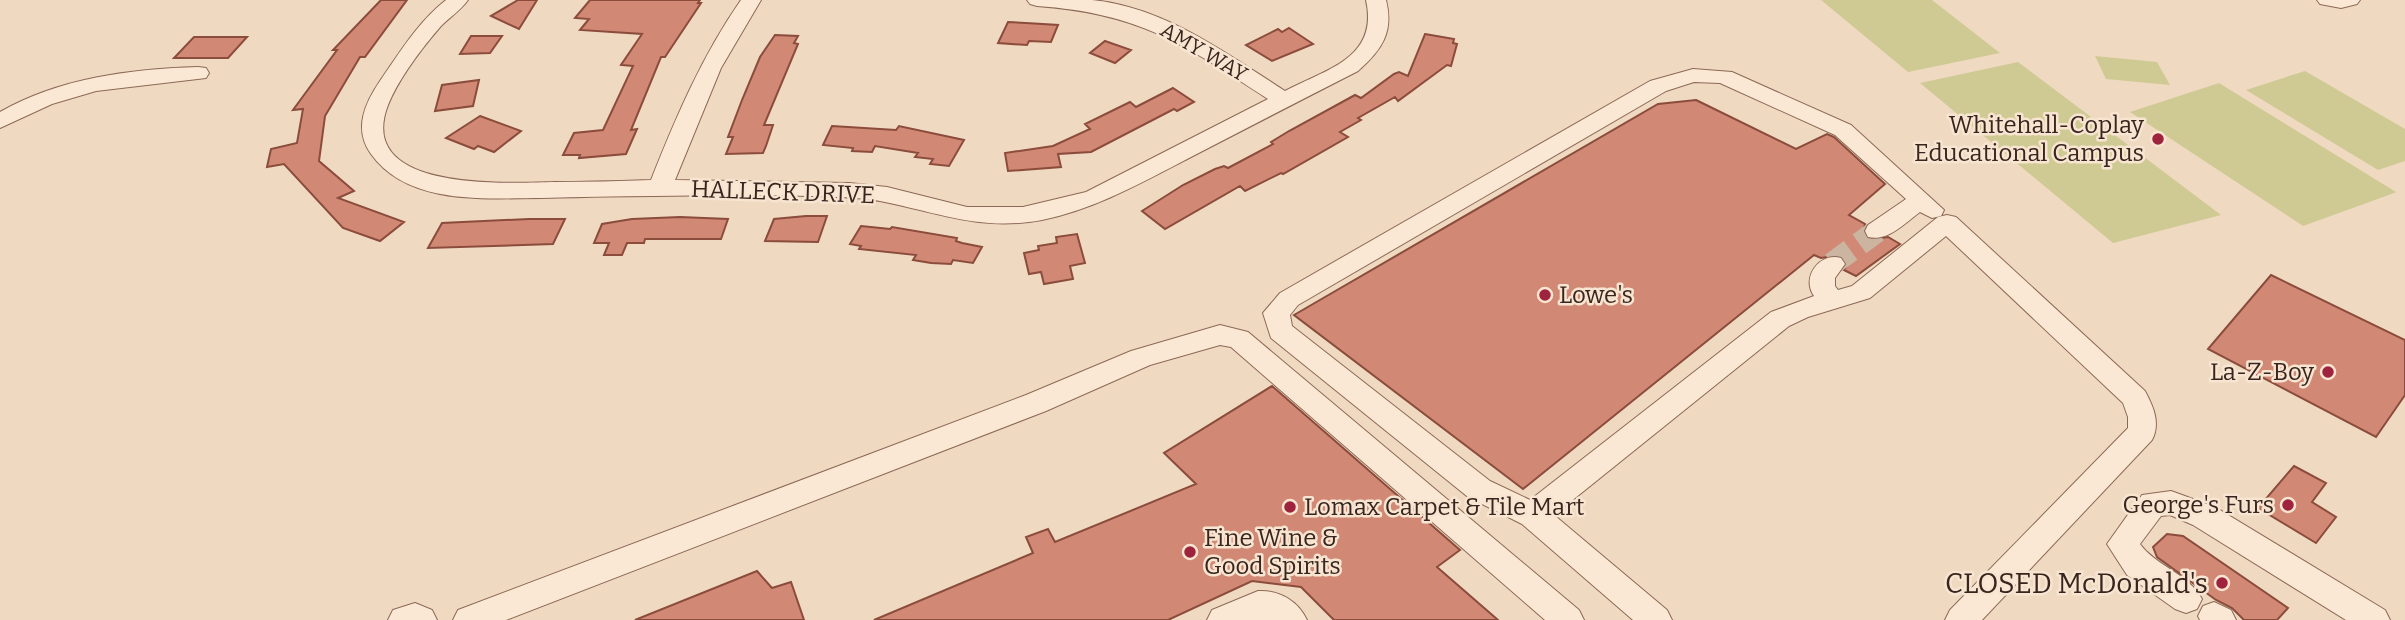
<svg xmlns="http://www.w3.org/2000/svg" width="2405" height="620" viewBox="0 0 2405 620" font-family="Bitter,serif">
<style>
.green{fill:#cfca94}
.building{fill:#d18975;stroke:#8b4c3c;stroke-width:2}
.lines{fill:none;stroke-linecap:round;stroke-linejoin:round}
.minor-tunnel{stroke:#cbb5a0;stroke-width:23;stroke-dasharray:23 11;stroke-linecap:butt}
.minor-casing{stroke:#8b6957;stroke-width:2}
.minor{fill:#fbe8d4;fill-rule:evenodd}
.poi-dot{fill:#9d243c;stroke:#f7e5d1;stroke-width:2.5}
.labels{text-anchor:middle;stroke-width:5;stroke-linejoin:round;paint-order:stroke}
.far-street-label{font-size:21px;fill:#39251d;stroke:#f7e5d1}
.poi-label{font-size:24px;fill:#39251d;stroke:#f7e5d1;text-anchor:end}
.street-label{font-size:24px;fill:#39251d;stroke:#f7e5d1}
.near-poi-label{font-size:28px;fill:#39251d;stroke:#f7e5d1;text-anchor:end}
</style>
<rect width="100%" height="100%" fill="#f0d9c1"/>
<path class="green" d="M1821,0H1932L2000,53L1908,72Z
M2095,56L2157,62L2170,85L2106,79Z
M2018,62L2221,215L2113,243L1920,83Z
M2305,71L2405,129V161L2378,170L2246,90Z
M2219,83L2396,192H2397L2303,226L2130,112Z"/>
<path class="building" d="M381,0H407L365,57H360L325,116L319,161L354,191L338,198L404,222L380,241L343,228L284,164L267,167L271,149L297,143L303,109L293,110L337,50H333Z
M518,0H537L519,29L491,16Z
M590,0H700L698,3H701L665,57H661L631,130L637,129L626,154L579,158L580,155H563L574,133L603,130L633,66L621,65L642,34L580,30L589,19L575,18Z
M1008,22L1026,23L1058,25L1051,42L1029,41L1027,45L998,43Z
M1289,28L1313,44L1272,61L1246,45L1278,29L1282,32Z
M1425,34L1454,39L1453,43L1457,44L1451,66L1447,65L1398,101L1395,97L1358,118L1361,120L1340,132L1348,137L1283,174L1281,173L1245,191L1240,186L1165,229L1142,211L1183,185L1215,169L1224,166L1228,168L1273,144L1271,142L1289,131L1355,95L1361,98L1394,74L1399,72L1408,76Z
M775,35L798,36L794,43L798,44L764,125H773L766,146L763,153L726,154L733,137H728L742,100L760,57Z
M471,36H502L490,53L460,54Z
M194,37H247L228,58H174Z
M1105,41L1131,50L1115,63L1090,53Z
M479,80L473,106L435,111L442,85Z
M1173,88L1194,102L1177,111L1174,109L1091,152L1058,154L1061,167L1008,171L1005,153L1053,146L1090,129L1085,124L1130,102L1136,107Z
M1696,100L1796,149L1827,134L1834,137L1885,184L1849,215L1865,224L1863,232L1868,240L1888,237L1900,244L1856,276L1844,270L1848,264L1841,255L1821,258L1814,255L1523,489L1294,315L1658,104Z
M480,116L521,131L494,152L478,146L474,149L446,138Z
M832,126L896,130L899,126L964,140L949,166L930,164L933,159L915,157L918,153L875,146L872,152L852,151L853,148L823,145Z
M806,216H827L818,242L765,241L774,219Z
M680,217L728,219L721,239H645L644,243H627L622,255H604L609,243H594L602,224L632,219Z
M529,219H565L553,244L428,248L442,223Z
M861,226L890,229L892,227L957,238L956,241L962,243L982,247L973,263L953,260L951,264L931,263L913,260L916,255L859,249L861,246L850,244Z
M1077,234L1085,263L1070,266L1073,279L1044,284L1041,272L1029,274L1024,253L1039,250L1038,246L1057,243L1056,237Z
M2271,275L2405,340V395L2376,437L2208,349Z
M1272,386L1460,550L1437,567L1498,620H1334L1301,587L1252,581L1168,620H874L1033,553L1026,537L1048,529L1055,542L1196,484L1164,453Z
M2294,466L2326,483L2312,502L2336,517L2316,543L2258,508Z
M2167,534L2183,536L2288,608L2277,620H2244L2232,608L2216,600L2157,557L2153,547Z
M757,571L772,588L791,582L804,620H635Z"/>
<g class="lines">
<path class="minor-tunnel" d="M1832,264L1877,231"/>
<defs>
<path id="minor" d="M446,0H468C461,10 450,17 441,26C422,48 399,78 388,105C354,193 510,183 555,182C587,182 619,181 651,180C676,117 702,56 741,0H761L721,68L675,180L849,183L887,187L967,207H1023L1086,192L1268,99C1185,45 1140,13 1037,6L1030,4L1027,0C1048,0 1070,0 1092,0C1164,7 1226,53 1285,91C1327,69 1379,58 1366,0H1386C1394,32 1382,50 1358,71C1301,100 1245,129 1189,158C1141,183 1095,209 1042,220C983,231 942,214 885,202C862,197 836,197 812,196C759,195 706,195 653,196C616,196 579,197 542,198C486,198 408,206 371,154C353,129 365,103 380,81C400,52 418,22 446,0Z
M2317,0H2360L2357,4L2341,8L2320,4Z
M198,67L206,68L209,73L206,78L96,91L52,104L0,128V112C59,78 131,69 198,67Z
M1693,69L1732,72L1851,125L1944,210L1941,216L1932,218L1920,212C1905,223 1888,242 1868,237L1865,231L1868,225L1906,199L1835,135L1720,83L1694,82L1666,91L1298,305L1290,315L1292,326L1490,481L1530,500L1771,312L1814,296C1801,278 1819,252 1841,258L1845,264L1835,278V286L1838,290L1852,286L1938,217L1947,215L1956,217L2145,391C2153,406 2161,423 2152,440L1982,620H1945L1950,610L2128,428V417L2123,403L1946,236L1870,298L1808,317L1789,326L1554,515L1667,610L1672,620H1633L1522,524L1468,497L1271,338L1263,313L1280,293L1650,81Z
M1220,325L1248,332L1579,610L1584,620H1545L1231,347L1220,345L1150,365L1046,411L506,620H453L458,610L1026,395L1131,351Z
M2171,491L2215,507L2385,610L2390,620H2346L2193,525L2170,515L2161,516L2140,544C2156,566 2190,575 2202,599L2197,609L2186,613L2175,609L2127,575L2107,544L2142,495Z
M1258,591C1280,590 1298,601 1307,620H1207L1212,610Z
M2214,602L2231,610L2236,620H2200L2198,616L2203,606Z
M415,603L432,610L437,620H388L393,610Z"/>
</defs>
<use href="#minor" class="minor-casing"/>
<use href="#minor" class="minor"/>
</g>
<g class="poi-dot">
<circle cx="2158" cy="139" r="7"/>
<circle cx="1545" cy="295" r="7"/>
<circle cx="2328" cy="372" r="7"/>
<circle cx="2288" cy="505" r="7"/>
<circle cx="1290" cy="507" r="7"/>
<circle cx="1190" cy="552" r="7"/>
<circle cx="2222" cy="583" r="7"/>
</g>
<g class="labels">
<g class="far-street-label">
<text transform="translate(1204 52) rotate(30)" y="7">AMY WAY</text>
</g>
<g class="poi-label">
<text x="2144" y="133">Whitehall-Coplay<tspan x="2144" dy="28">Educational Campus</tspan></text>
<text x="1559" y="303" text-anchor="start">Lowe's</text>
<text x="2314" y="380">La-Z-Boy</text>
<text x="2274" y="513">George's Furs</text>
<text x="1304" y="515" text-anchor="start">Lomax Carpet &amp; Tile Mart</text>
<text x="1204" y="546" text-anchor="start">Fine Wine &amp;<tspan x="1204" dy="28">Good Spirits</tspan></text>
</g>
<g class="street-label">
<text transform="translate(783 192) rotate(2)" y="8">HALLECK DRIVE</text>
</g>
<g class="near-poi-label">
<text x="2208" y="593">CLOSED McDonald's</text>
</g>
</g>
</svg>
